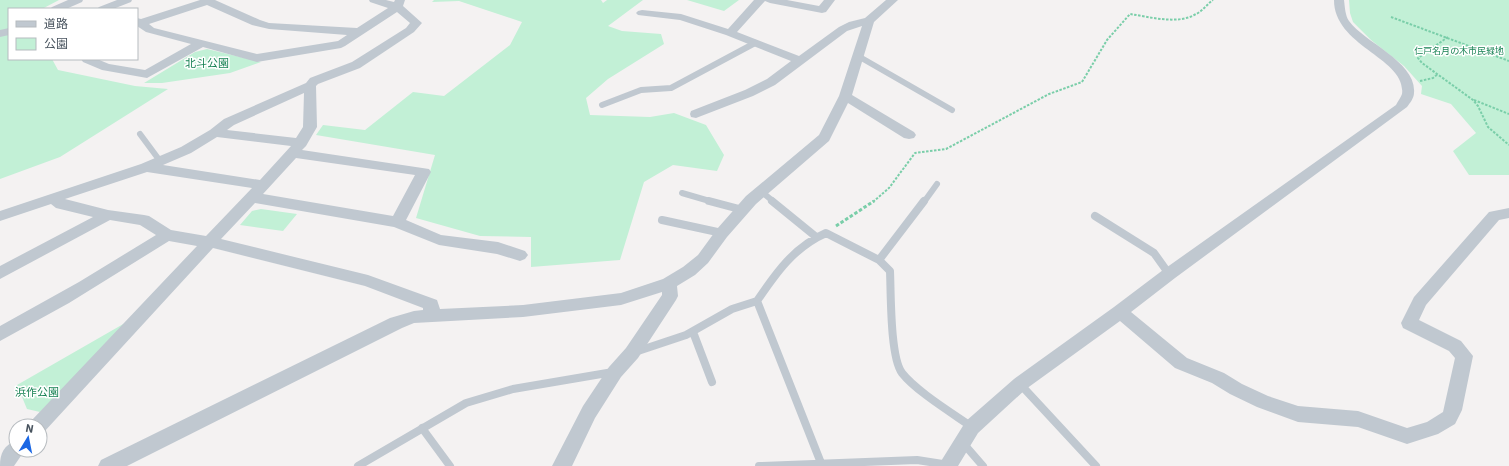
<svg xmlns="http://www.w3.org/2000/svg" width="1509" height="466" viewBox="0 0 1509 466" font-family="'IBM Plex Sans','Noto Sans JP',sans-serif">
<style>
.green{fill:#c2f0d6}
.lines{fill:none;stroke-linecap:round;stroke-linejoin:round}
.path-far1{stroke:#7acea9;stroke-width:2;stroke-dasharray:2.5 1.5;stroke-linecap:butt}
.path{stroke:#7acea9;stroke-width:3;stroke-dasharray:3.5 2;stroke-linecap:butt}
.lane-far1{stroke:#c0c8d0;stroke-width:6}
.lane{stroke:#c0c8d0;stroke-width:8}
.street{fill:#c0c8d0;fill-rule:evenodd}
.labels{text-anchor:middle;stroke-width:3;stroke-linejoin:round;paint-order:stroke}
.far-park-label{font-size:9px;fill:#188254;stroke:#fff}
.park-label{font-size:11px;fill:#188254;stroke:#fff}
</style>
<rect width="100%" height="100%" fill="#f4f2f2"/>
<path class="green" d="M0,0H59L42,9H9V59H52L58,70L135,86L168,89L60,157L0,179Z
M434,0H601L603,3L607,0H643L608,26L622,31L661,34L664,44L608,79L586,98L590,115L650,117L674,113L706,125L724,155L717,171L673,165L644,182L620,260L531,267V237L480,236L416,218L435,155L316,135L323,125L365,130L413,92L444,96L510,45L522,22L459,1L432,2Z
M687,0H739L724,11Z
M1349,0H1509V175H1469L1453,151L1476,133L1451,104L1421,94L1422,86L1404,66L1371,40L1353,22L1350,13Z
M207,49L261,62L230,73L162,83H144L195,52Z
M261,209L297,214L283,231L240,225L252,211Z
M132,319L40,412L27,409L17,385Z"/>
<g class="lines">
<path class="path-far1" d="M1391,17L1509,61
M1448,37L1418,58L1422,63L1473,100L1478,106L1488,127L1509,145
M1420,81L1433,78L1438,74
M1474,100L1509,114
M873,202L889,188L915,153L946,149L1049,94L1082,82L1107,40L1130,14C1150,17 1178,25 1196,14C1203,11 1207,4 1213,0"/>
<path class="path" d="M836,226L874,201"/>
<path class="lane-far1" d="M858,56L952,110
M602,105L641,90L671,88L755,43
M140,134L160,161
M762,192L774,202
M682,193L713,202
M924,202L937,184"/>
<path class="lane" d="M709,201L743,210
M772,201L815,236
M1095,216L1154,253L1169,274
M662,220L722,233
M879,260L924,201
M693,332L712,382
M635,352L686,335L732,309L757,301
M1020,384L1096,466
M422,428L450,466
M963,443L983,466
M821,463L757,301C776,273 794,247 826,233L879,260L890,271C891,293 890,357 902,373C916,391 952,413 972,427
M358,466L466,403L513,389L613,372
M759,466L917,460L949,465"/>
<path class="street" d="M68,0H83L82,2L66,9H50L52,7Z
M117,0H132L131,2L113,9H97L99,7Z
M200,0H215L260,20L269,23L357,28L388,8L370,2L369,0H386L394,2L395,0H405L403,6L422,23L414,32L360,68L318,84L316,86L317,127L306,146L302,150L429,169L431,172L406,220L441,235L498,242L525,251L528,255L525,259L520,261L497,254L439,245L394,227L255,203L221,239L368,275L437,300L440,309L523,305L621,293L663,279L683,267L698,255L717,229L746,196L819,135L839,96L862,26L847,31L775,85L753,96L696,118L691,117L690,114L691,111L745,90L767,79L791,61L726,35L680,20L638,15L636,13L638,11L642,10L681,14L728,29L754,0H787L819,6L824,0H835L826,12L822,13L770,3L765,1L737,32L799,56L839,27L849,22L865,18L886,0H898L874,22L852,95L914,132L916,135L914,138L909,139L904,138L848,103L829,141L756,204L727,237L708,263L695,275L677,286L678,296L676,300L638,358L621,377L595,418L572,466H552L583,406L609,367L626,348L662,295V292L621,305L523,317L414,323L402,328L127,466H98L101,460L390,318L414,311L423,310V308L365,286L213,248L44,432L40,433V426H29L32,420L197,246L169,241L69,303L0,341V326L79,282L156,235L140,225L110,220L0,279V266L93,217L56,208L51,204L0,221V211L141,164L181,147L210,130L224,119L306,83L310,78L352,62L406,28L410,23L397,12L345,46L341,48L257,62L203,47L147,78L102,70L83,62L81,59H97L109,64L145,70L191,44L146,32L137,26V18L141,19ZM207,5L252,25L269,29L347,35L338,41L257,54L154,28L149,24ZM304,93L303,127L296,138L227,130L234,125ZM217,137L291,146L260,180L163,165L191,153ZM296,158L415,175L393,216L263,194ZM147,172L252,188L206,236L171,230L149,216L144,215L108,210L65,199Z
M1334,0H1344C1345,7 1345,15 1349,21C1365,43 1417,62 1414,93C1414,98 1410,103 1407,107L1175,278L1131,312L1187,358L1224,373L1242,384L1268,396L1298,406L1358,411L1407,428L1427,422L1443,412L1455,358L1449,351L1403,328L1401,323L1414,297L1489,212L1509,208V218L1499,220L1426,305L1419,320L1461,341L1473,356L1462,410L1455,424L1438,434L1407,444L1358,427L1298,422L1257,407L1230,394L1212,383L1175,368L1120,321L1026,389L978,433L958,466H938L966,421L1014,379L1114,307L1163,270L1396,105C1398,101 1401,97 1402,94C1407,58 1334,47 1334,0Z
M9,28V35L0,37V30Z
M16,441V450H25L14,466H0C0,453 4,445 16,441Z"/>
</g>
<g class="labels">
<g class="far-park-label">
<text x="1459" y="54">仁戸名月の木市民緑地</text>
</g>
<g class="park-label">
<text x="207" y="67">北斗公園</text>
<text x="37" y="396">浜作公園</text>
</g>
</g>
<rect x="8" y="8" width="130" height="52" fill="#ffffff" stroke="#b6bbbf"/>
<rect x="16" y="21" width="20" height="6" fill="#c0c8d0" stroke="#b6bbbf"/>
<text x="44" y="28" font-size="12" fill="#49545f">道路</text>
<rect x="16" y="38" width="20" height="12" fill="#c2f0d6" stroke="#b6bbbf"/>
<text x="44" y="48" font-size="12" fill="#49545f">公園</text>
<g transform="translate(28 438) rotate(10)"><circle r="19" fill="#ffffff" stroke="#b6bbbf"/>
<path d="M0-3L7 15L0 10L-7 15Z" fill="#1b67e4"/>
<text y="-6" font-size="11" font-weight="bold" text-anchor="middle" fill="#49545f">N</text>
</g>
</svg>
